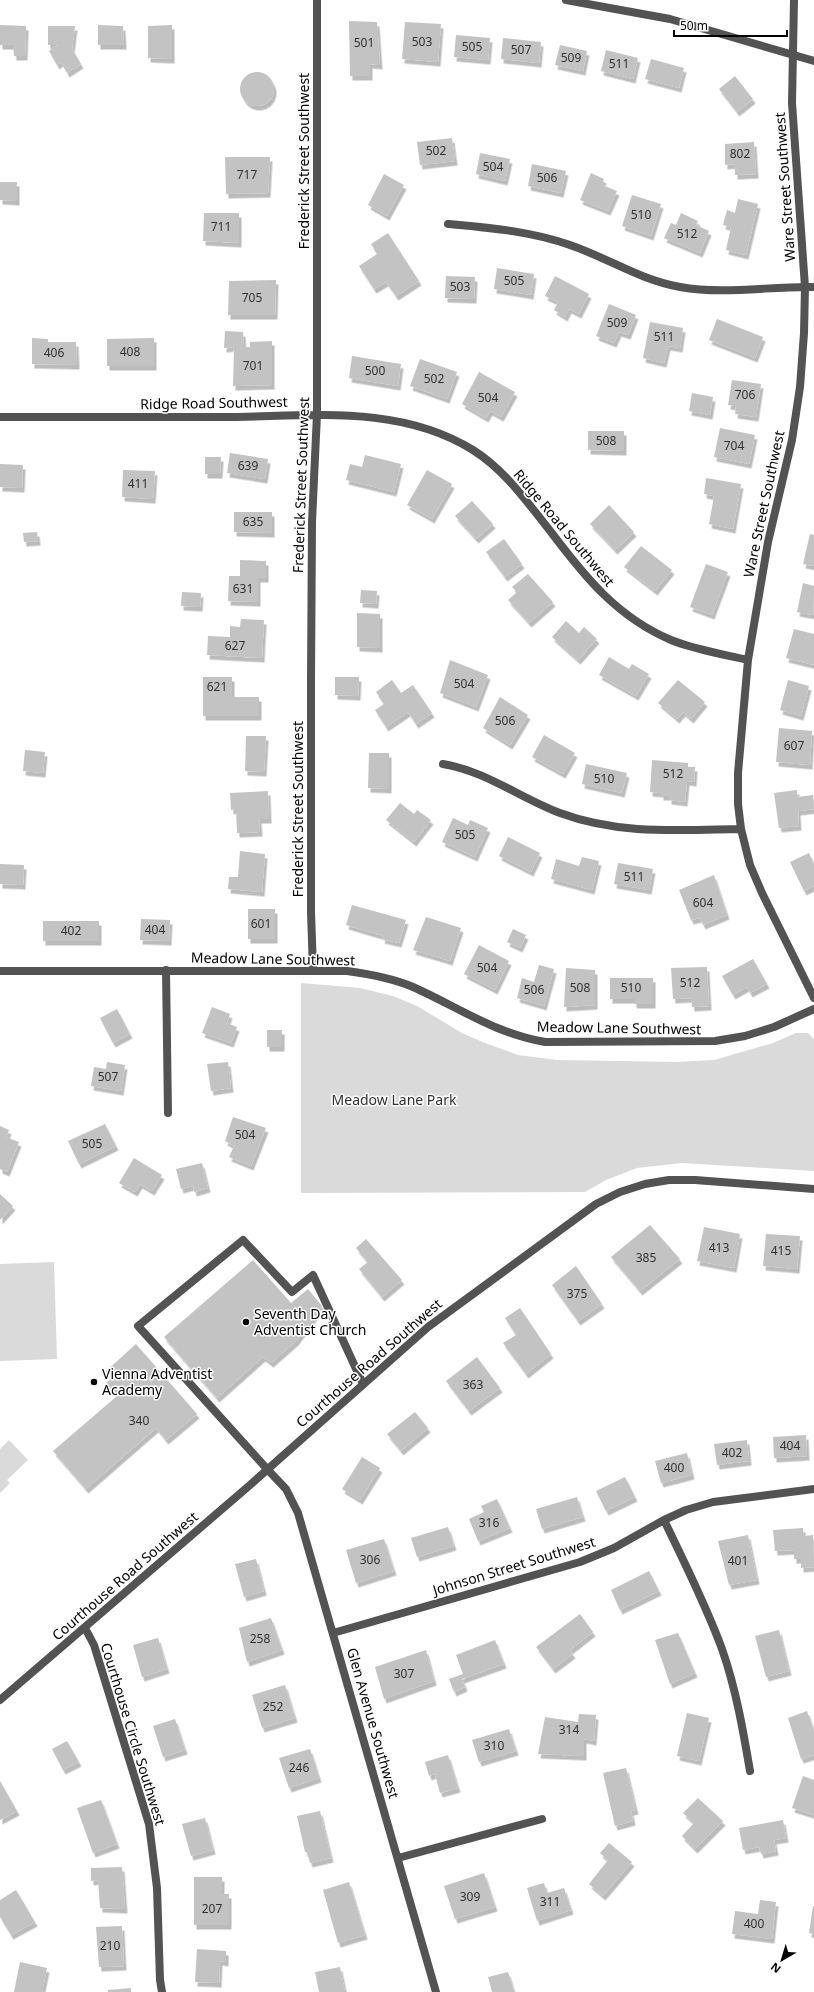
<svg xmlns="http://www.w3.org/2000/svg" width="814" height="1992" viewBox="0 0 814 1992" font-family="'Noto Sans',sans-serif">
<style>
.green{fill:#dadada}
.building{fill:#c3c3c3;filter:url(#shadow)}
.lines{fill:none;stroke-linecap:round;stroke-linejoin:round}
.service{stroke:#535353;stroke-width:8}
.minor{stroke:#535353;stroke-width:8}
.tertiary{stroke:#535353;stroke-width:8}
.poi-dot{fill:#000;stroke:#fff;stroke-width:1.5}
.labels{text-anchor:middle;stroke-width:3;stroke-linejoin:round;paint-order:stroke}
.number-label{font-size:12px;fill:#313131}
.street-label{font-size:14px;fill:#000;stroke:#fff}
.park-label{font-size:14px;fill:#313131;stroke:#fff}
.poi-label{font-size:14px;fill:#000;stroke:#fff;text-anchor:start}
</style>
<defs>
<filter id="shadow"><feDropShadow dx="2.5" dy="4.5" stdDeviation="0" flood-color="#0004"/></filter>
</defs>
<rect width="100%" height="100%" fill="#fff"/>
<path class="green" d="M301,983L360,988L393,996L417,1006L462,1033L485,1043L518,1055L557,1060L676,1062L714,1060L773,1043L796,1033H808L814,1039V1171L682,1163L637,1168L606,1180L585,1192L301,1193Z
M54,1262L57,1359L0,1361V1264Z
M9,1440L28,1460L7,1480L10,1483L0,1493V1449Z"/>
<path class="building" d="M349,21L377,22L380,65L370,64V76H350Z
M405,22L441,24L438,62L402,59Z
M0,25L26,26L25,56H14L13,45H0Z
M98,25L123,26L124,45H98Z
M172,25V59L148,58V26Z
M48,26H75L72,49L81,64L67,73L61,62L57,65L49,51L58,45H48Z
M456,35L490,38L488,60L454,57Z
M503,38L541,42L539,63L501,59Z
M560,45L587,51L583,71L555,65Z
M606,50L638,58L633,79L601,71Z
M651,59L684,68L679,88L645,79Z
M240 89a17 17 0 1 1 34 0a17 17 0 1 1-34 0Z
M735,76L753,99L737,112L719,89Z
M452,138L455,161L420,165L417,142Z
M754,142L756,174L735,175V164L725,165V144Z
M480,153L510,159L505,181L476,174Z
M225,157H270L268,193L226,194Z
M532,164L566,171L561,193L528,186Z
M591,173L604,179L602,185L617,191L608,211L580,200Z
M384,174L404,185L387,216L368,205Z
M0,182H17V201L0,200Z
M632,195L661,204L651,236L622,226Z
M738,199L758,204L746,255L726,250L731,227L723,225L727,210L735,213Z
M204,213H239V243L203,241Z
M681,213L698,221L696,225L709,231L700,253L664,238L671,223L676,225Z
M388,233L419,281L396,296L386,282L374,289L359,266L377,254L371,244Z
M497,268L534,274L531,295L494,289Z
M446,276L475,277L474,299L445,298Z
M555,276L589,294L579,314L569,309L565,317L554,310L558,302L545,296Z
M276,280L275,315H228L229,281Z
M609,304L636,315L628,335L619,332L614,343L596,336Z
M717,319L763,337L755,358L709,340Z
M650,322L683,328L680,348L668,346L664,363L643,358Z
M225,331L243,332L244,347H250V342L272,341V385L233,386L234,347L224,348Z
M32,338L48,339V342H76L77,365L32,364Z
M154,338V366H107V339Z
M352,356L401,364L398,386L349,378Z
M420,359L457,372L447,399L410,386Z
M479,372L515,392L501,417L490,411L486,418L462,404Z
M732,380L761,384L756,417L735,414L736,406L728,405Z
M692,393L713,397L710,415L689,411Z
M720,428L755,435L749,464L714,457Z
M588,431H624V451L588,450Z
M230,453L268,459L265,479L227,473Z
M365,455L401,464L394,492L346,480L350,464L362,467Z
M205,457H221L220,474H205Z
M0,464L23,465L22,488L0,487Z
M123,470L155,471L153,499L122,497Z
M427,470L452,484L432,519L407,505Z
M706,478L741,484L733,529L709,524L714,496L704,494Z
M472,501L493,524L476,539L455,516Z
M609,505L634,532L615,550L590,524Z
M234,512H272V533L234,532Z
M37,532L38,541L24,542L23,533Z
M810,534L814,535V566L803,564Z
M504,539L522,564L505,577L486,552Z
M641,546L672,570L655,591L624,567Z
M240,560L266,561V578H258V602L228,601L229,576H240Z
M706,564L728,572L712,615L690,607Z
M528,574L553,602L529,623L508,600L517,592L512,587Z
M803,583L814,586L813,615L797,612Z
M361,590L377,591L376,604L360,603Z
M182,592L201,593L200,607L181,606Z
M357,613L380,614V648L357,647Z
M241,619L264,620L262,658L207,655L208,636L230,637V626L240,627Z
M566,621L579,633L584,627L597,639L578,660L552,637Z
M794,629L814,634V665L786,658Z
M609,657L629,669L632,664L649,674L636,696L599,675Z
M450,660L488,675L476,707L440,693Z
M203,677H232V697H259V716H203Z
M335,677H359L358,696L335,695Z
M392,680L401,693L413,685L432,713L416,724L408,712L386,727L375,710L384,704L376,692Z
M678,680L705,702L691,719L683,712L677,719L658,703Z
M788,680L809,686L801,716L780,710Z
M500,697L528,715L510,745L483,728Z
M779,728L812,731L810,765L776,762Z
M544,735L575,753L563,774L532,757Z
M246,736H266L264,772L245,771Z
M25,750L45,752L43,773L23,771Z
M369,753H389V789L368,788Z
M652,760L688,763V767H695L694,782L687,781L685,802L669,800V796H661V793L650,792Z
M586,764L627,773L622,793L582,784Z
M797,790V797L813,795L814,809L798,811L799,826L779,828L774,793Z
M268,791L269,819H259L260,832L237,833L236,809L231,810L230,793Z
M400,803L414,814L417,810L431,820L414,842L386,820Z
M453,818L468,825L470,820L488,828L475,857L442,842Z
M508,837L540,853L531,872L499,856Z
M240,851L265,854L262,892L228,889L229,877H238Z
M809,853L814,865V886L804,891L790,862Z
M582,857L599,861L592,890L551,879L556,859L579,866Z
M618,863L653,869L649,890L614,884Z
M0,864L24,865L23,885L0,884Z
M714,875L727,915L703,925L700,918L691,920L679,890Z
M352,905L406,920L399,943L382,939L383,936L346,925Z
M248,909H275V939H248Z
M426,917L461,928L450,961L413,950Z
M141,919L170,920L169,941L140,940Z
M43,921H99V941H43Z
M513,929L526,935L520,948L507,942Z
M479,945L509,961L495,990L464,974Z
M753,959L767,984L750,993L747,987L733,995L722,976Z
M539,965L554,969L544,1006L517,998L522,978L534,982Z
M707,967L709,1006L692,1007L691,998L673,999L671,968Z
M566,968L595,970V1005L564,1007Z
M610,978H653V1004H634V999H610Z
M212,1007L230,1014L227,1023L237,1027L231,1043L202,1033Z
M117,1009L130,1034L113,1043L100,1018Z
M267,1030H282V1047H267Z
M107,1062L125,1065L121,1091L91,1086L94,1067L106,1069Z
M228,1062L231,1088L211,1091L207,1064Z
M233,1117L266,1128L251,1166L229,1157L234,1146L225,1141Z
M105,1124L116,1146L79,1164L68,1141Z
M0,1126L9,1130L6,1137L19,1142L7,1172L0,1169Z
M134,1158L162,1175L152,1191L140,1184L135,1192L119,1183Z
M202,1163L208,1188L194,1192L193,1186L181,1189L176,1169Z
M0,1194L13,1206L0,1220Z
M650,1225L680,1259L640,1291L611,1257Z
M704,1227L740,1234L734,1268L697,1261Z
M766,1234L800,1236L797,1269L763,1266Z
M366,1239L402,1280L382,1297L359,1269L368,1262L356,1248Z
M253,1260L291,1303L308,1289L322,1306L296,1341L271,1363L263,1357L217,1398L164,1337Z
M576,1266L602,1304L578,1321L552,1285Z
M520,1308L551,1354L526,1374L503,1343L516,1335L505,1318Z
M136,1344L197,1414L166,1440L156,1428L86,1489L53,1451L117,1396L106,1383L112,1378L106,1371Z
M477,1357L500,1388L469,1411L446,1381Z
M415,1412L428,1428L401,1451L387,1434Z
M806,1435L807,1456L774,1458L773,1437Z
M747,1440L749,1461L717,1465L714,1444Z
M687,1453L692,1475L661,1483L655,1461Z
M362,1457L380,1468L360,1500L342,1489Z
M625,1477L635,1497L606,1511L596,1491Z
M577,1497L583,1517L542,1529L536,1509Z
M497,1499L510,1528L478,1541L469,1519L484,1512L481,1506Z
M448,1527L454,1546L417,1557L411,1538Z
M803,1528L804,1536L813,1535L814,1567L801,1568V1559H794V1550L775,1551L773,1530Z
M748,1535L757,1580L729,1585L718,1541Z
M384,1539L394,1571L356,1583L346,1550Z
M256,1559L264,1591L244,1597L235,1564Z
M649,1571L659,1591L620,1610L611,1590Z
M580,1614L593,1632L570,1650L573,1654L553,1669L536,1647Z
M271,1618L282,1650L247,1662L239,1628Z
M779,1630L789,1671L766,1677L755,1636Z
M678,1633L695,1673L670,1684L655,1640Z
M158,1638L167,1669L142,1677L133,1645Z
M495,1640L504,1664L462,1679L465,1687L454,1692L449,1679L463,1674L456,1655Z
M426,1650L434,1681L384,1699L375,1667Z
M285,1685L295,1718L262,1728L252,1695Z
M807,1711L814,1732V1755L801,1759L788,1718Z
M687,1713L709,1718L699,1761L677,1756Z
M579,1714L596,1715L594,1741L584,1739V1756L538,1754L545,1717L578,1722Z
M175,1719L185,1750L163,1757L153,1726Z
M509,1729L516,1751L479,1762L472,1740Z
M67,1741L79,1762L63,1770L52,1749Z
M310,1749L319,1778L289,1788L279,1758Z
M448,1755L458,1788L440,1793L435,1774L429,1776L425,1762Z
M626,1768L636,1810L631,1811L633,1821L615,1826L603,1773Z
M803,1776L814,1780V1815L792,1808Z
M0,1781L17,1811L0,1820Z
M698,1798L723,1821L695,1849L682,1836L694,1823L683,1813Z
M101,1800L117,1844L93,1853L77,1808Z
M320,1811L331,1858L310,1863L307,1852H305L297,1816Z
M205,1818L213,1850L191,1856L182,1824Z
M783,1820L786,1838L774,1840L776,1851L761,1854L759,1847L743,1850L739,1828Z
M609,1843L632,1862L603,1896L589,1884L608,1860L600,1853Z
M122,1867L125,1909L100,1908L98,1880L91,1881V1868Z
M484,1873L495,1907L455,1919L444,1886Z
M194,1877H222V1894H229V1925H194Z
M349,1882L365,1935L338,1943L323,1890Z
M544,1883L547,1893L564,1888L571,1910L537,1921L527,1888Z
M16,1890L35,1922L11,1935L0,1917V1900Z
M760,1900L776,1902L772,1939L732,1934L735,1911L758,1914Z
M813,1906H814V1934L809,1933Z
M122,1926L124,1966L99,1967L96,1927Z
M197,1949L226,1951V1962L220,1961L219,1983L195,1982Z
M20,1962L47,1968L42,1992H14Z
M340,1967L345,1992H319L315,1972Z
M508,1972L514,1992H492L488,1977Z
M131,1988V1992H108V1990Z"/>
<g class="lines">
<path class="service" d="M267,1469L138,1326L243,1240L292,1292L313,1275L363,1384"/>
<path class="minor" d="M794,0L792,103L805,287L804,333L800,387L792,440L768,542L748,660L738,773V804L741,829L750,865L762,893L814,998
M448,224C490,228 530,231 570,245C608,258 640,280 680,287C724,295 770,286 814,287
M0,417C74,417 149,417 223,417C307,417 397,403 473,450C506,471 527,502 551,532C585,577 617,617 671,640C696,650 722,654 748,660
M443,764C486,771 520,798 560,813C619,835 679,830 741,829
M166,970L168,1113
M313,970L311,912V681L312,522L317,414V0
M0,971H347C369,974 392,978 413,987C458,1007 496,1034 545,1042L715,1041L745,1036L774,1027L814,1009
M267,1469L286,1489L298,1513L436,1992
M664,1520C684,1562 706,1605 722,1649C736,1689 743,1730 750,1771
M85,1628L94,1645L149,1824L157,1888L160,1980L162,1992
M333,1633L580,1562L614,1548L664,1520L686,1510L713,1502L814,1489
M398,1858L542,1819"/>
<path class="tertiary" d="M566,0L670,19L814,61
M0,1700L250,1485L428,1327L596,1204L620,1192L645,1184L669,1180H695L814,1189"/>
</g>
<g class="poi-dot">
<circle cx="246" cy="1322" r="4"/>
<circle cx="94" cy="1382" r="4"/>
</g>
<g class="labels">
<g class="number-label">
<text x="422" y="46">503</text>
<text x="364" y="47">501</text>
<text x="472" y="51">505</text>
<text x="521" y="54">507</text>
<text x="571" y="62">509</text>
<text x="619" y="68">511</text>
<text x="436" y="155">502</text>
<text x="740" y="158">802</text>
<text x="493" y="171">504</text>
<text x="247" y="179">717</text>
<text x="547" y="182">506</text>
<text x="641" y="219">510</text>
<text x="221" y="231">711</text>
<text x="687" y="238">512</text>
<text x="514" y="285">505</text>
<text x="460" y="291">503</text>
<text x="252" y="302">705</text>
<text x="617" y="327">509</text>
<text x="664" y="341">511</text>
<text x="130" y="356">408</text>
<text x="54" y="357">406</text>
<text x="253" y="370">701</text>
<text x="375" y="375">500</text>
<text x="434" y="383">502</text>
<text x="745" y="399">706</text>
<text x="488" y="402">504</text>
<text x="606" y="445">508</text>
<text x="734" y="450">704</text>
<text x="248" y="470">639</text>
<text x="138" y="488">411</text>
<text x="253" y="526">635</text>
<text x="243" y="593">631</text>
<text x="235" y="650">627</text>
<text x="464" y="688">504</text>
<text x="217" y="691">621</text>
<text x="505" y="725">506</text>
<text x="794" y="750">607</text>
<text x="673" y="778">512</text>
<text x="604" y="783">510</text>
<text x="465" y="839">505</text>
<text x="634" y="881">511</text>
<text x="703" y="907">604</text>
<text x="261" y="928">601</text>
<text x="155" y="934">404</text>
<text x="71" y="935">402</text>
<text x="487" y="972">504</text>
<text x="690" y="987">512</text>
<text x="580" y="992">508</text>
<text x="631" y="992">510</text>
<text x="534" y="994">506</text>
<text x="108" y="1081">507</text>
<text x="245" y="1139">504</text>
<text x="92" y="1148">505</text>
<text x="719" y="1252">413</text>
<text x="781" y="1255">415</text>
<text x="646" y="1262">385</text>
<text x="577" y="1298">375</text>
<text x="473" y="1389">363</text>
<text x="139" y="1425">340</text>
<text x="790" y="1450">404</text>
<text x="732" y="1457">402</text>
<text x="674" y="1472">400</text>
<text x="489" y="1527">316</text>
<text x="370" y="1564">306</text>
<text x="738" y="1565">401</text>
<text x="260" y="1643">258</text>
<text x="404" y="1678">307</text>
<text x="273" y="1711">252</text>
<text x="569" y="1734">314</text>
<text x="494" y="1750">310</text>
<text x="299" y="1772">246</text>
<text x="470" y="1901">309</text>
<text x="550" y="1906">311</text>
<text x="212" y="1913">207</text>
<text x="754" y="1928">400</text>
<text x="110" y="1950">210</text>
</g>
<g class="street-label">
<text transform="translate(304 161) rotate(-90)" y="5">Frederick Street Southwest</text>
<text transform="translate(785 187) rotate(-94)" y="5">Ware Street Southwest</text>
<text transform="translate(214 403) rotate(-1)" y="5">Ridge Road Southwest</text>
<text transform="translate(301 485) rotate(-88)" y="5">Frederick Street Southwest</text>
<text transform="translate(764 504) rotate(-78)" y="5">Ware Street Southwest</text>
<text transform="translate(564 528) rotate(50)" y="5">Ridge Road Southwest</text>
<text transform="translate(298 809) rotate(-90)" y="5">Frederick Street Southwest</text>
<text transform="translate(273 959) rotate(1)" y="5">Meadow Lane Southwest</text>
<text transform="translate(619 1028) rotate(1)" y="5">Meadow Lane Southwest</text>
<text transform="translate(369 1363) rotate(-41)" y="5">Courthouse Road Southwest</text>
<text transform="translate(514 1566) rotate(-17)" y="5">Johnson Street Southwest</text>
<text transform="translate(125 1576) rotate(-41)" y="5">Courthouse Road Southwest</text>
<text transform="translate(373 1723) rotate(74)" y="5">Glen Avenue Southwest</text>
<text transform="translate(133 1734) rotate(73)" y="5">Courthouse Circle Southwest</text>
</g>
<g class="park-label">
<text x="394" y="1105">Meadow Lane Park</text>
</g>
<g class="poi-label">
<text x="254" y="1319">Seventh Day<tspan x="254" dy="16">Adventist Church</tspan></text>
<text x="102" y="1379">Vienna Adventist<tspan x="102" dy="16">Academy</tspan></text>
</g>
</g>
<g transform="translate(782 1960) rotate(218)" stroke="#ffffff" stroke-width="3" paint-order="stroke">
<path d="M0-3L7 15L0 10L-7 15Z" fill="#000000"/>
<text y="-6" font-size="11" font-weight="bold" text-anchor="middle" fill="#000000">N</text>
</g>
<path d="M674 30v6h113v-6" fill="none" stroke="#000000" stroke-width="2"/>
<text x="680" y="30" font-size="12" fill="#000000" stroke="#ffffff" stroke-width="3" paint-order="stroke">50 m</text>
</svg>
